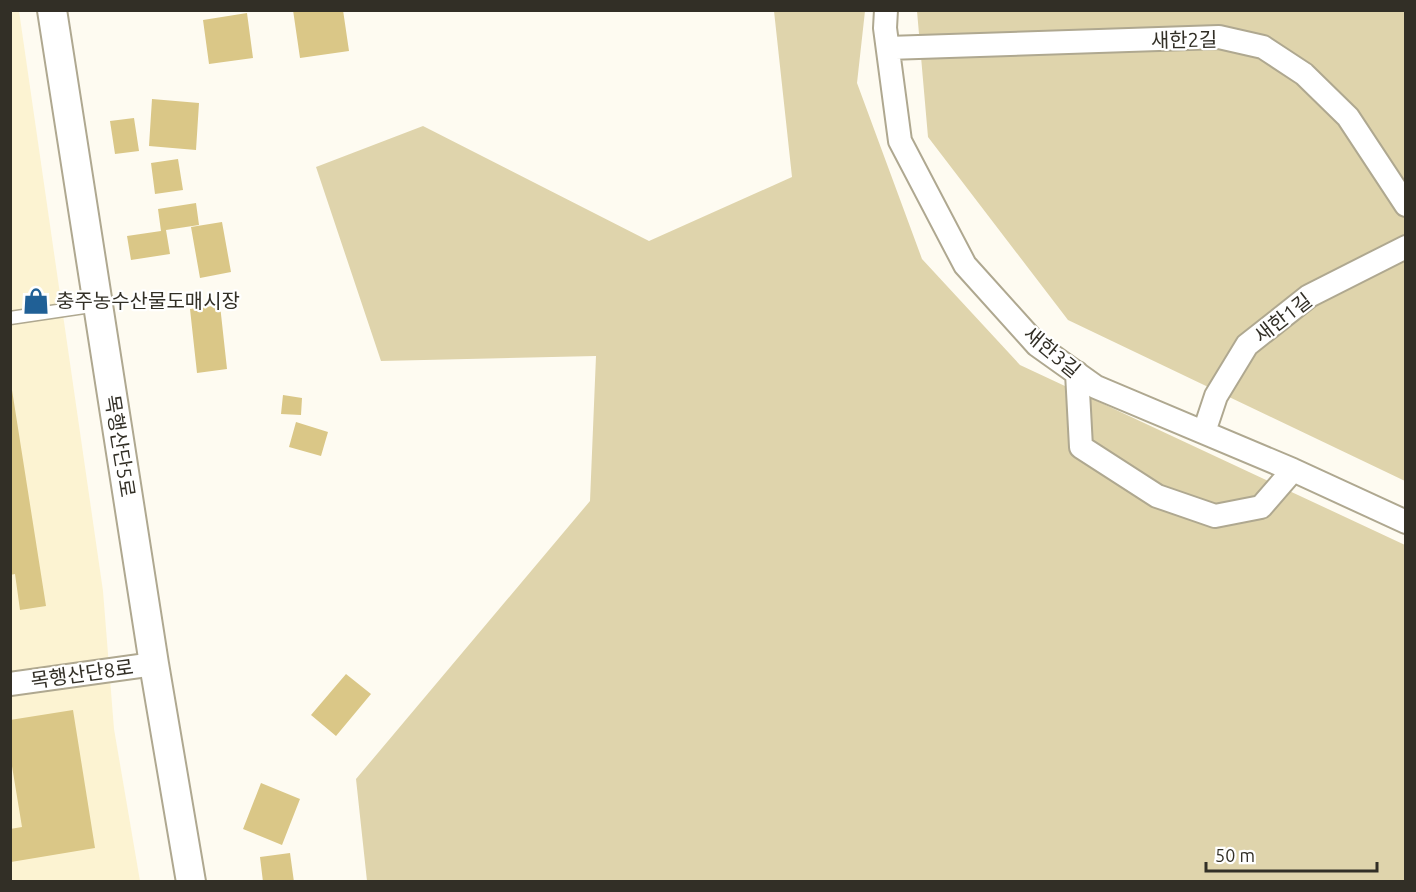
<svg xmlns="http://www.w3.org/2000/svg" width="1416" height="892" viewBox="0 0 1416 892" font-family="Ubuntu,'Noto Sans KR',sans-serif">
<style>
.built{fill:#fcf3d2}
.green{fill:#dfd4ac}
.building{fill:#dac787}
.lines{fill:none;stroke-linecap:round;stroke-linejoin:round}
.service-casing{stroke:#afa890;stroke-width:15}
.minor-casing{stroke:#afa890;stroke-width:26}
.tertiary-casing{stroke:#afa890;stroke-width:32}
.service{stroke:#fff;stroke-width:12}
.minor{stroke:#fff;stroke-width:22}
.tertiary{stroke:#fff;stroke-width:28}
.labels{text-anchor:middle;stroke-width:4.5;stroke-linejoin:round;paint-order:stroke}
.street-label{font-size:20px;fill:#322f26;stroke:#fff}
.poi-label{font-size:20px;fill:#322f26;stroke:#fff;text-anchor:start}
</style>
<rect width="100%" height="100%" fill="#fefbf1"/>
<path class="built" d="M10,11H19L103,591L114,729L140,881H11Z"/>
<path class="green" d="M774,11H865L857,83L922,259L1020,365L1405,545V881H367L356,779L590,501L596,356L381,361L316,167L423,126L649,241L792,177Z
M917,11H1405V481L1068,320L928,137Z"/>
<path class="building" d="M293,10H343L349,51L300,58Z
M247,13L253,58L209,64L203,20Z
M152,99L199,103L196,150L149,146Z
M134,118L139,151L115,154L110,121Z
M178,159L183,190L155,194L151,163Z
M196,203L199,225L166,230L170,254L131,260L127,236L161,231L158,209Z
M222,222L231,272L200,278L191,227Z
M220,305L227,369L197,373L190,309Z
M10,390H12L46,606L20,610L15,574L10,575Z
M283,395L302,398L301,415L281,414Z
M296,422L328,432L321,456L289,447Z
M346,674L371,694L336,736L311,715Z
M73,710L95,848L11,862L10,829L22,827L10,754V720Z
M261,783L300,799L282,845L243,829Z
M290,853L294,882H263L260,857Z"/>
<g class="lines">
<defs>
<path id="service" d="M10,318L98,305"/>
<path id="minor" d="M886,10L885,28L900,141L965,265L1037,345L1096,387L1293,470L1406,522
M888,48L1219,37L1263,47L1304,74L1348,117L1406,205
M1077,373L1081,447L1157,496L1215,516L1261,507L1293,470
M1204,432L1216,396L1247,345L1309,296L1406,247
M10,684L154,664"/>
<path id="tertiary" d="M52,10L154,664L191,882"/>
</defs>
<use href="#service" class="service-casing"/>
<use href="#minor" class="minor-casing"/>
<use href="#tertiary" class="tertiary-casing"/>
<use href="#service" class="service"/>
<use href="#minor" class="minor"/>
<use href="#tertiary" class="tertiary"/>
</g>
<defs>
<symbol id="shop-bare" viewBox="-9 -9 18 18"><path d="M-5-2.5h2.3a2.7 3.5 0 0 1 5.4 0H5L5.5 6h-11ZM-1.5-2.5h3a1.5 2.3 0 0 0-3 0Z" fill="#206096" stroke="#fff" stroke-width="2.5" paint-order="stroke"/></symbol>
</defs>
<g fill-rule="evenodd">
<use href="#shop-bare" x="17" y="282" width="38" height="38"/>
</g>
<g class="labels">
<g class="street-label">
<text transform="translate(1184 40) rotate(-1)" y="7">새한2길</text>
<text transform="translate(1283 318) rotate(-38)" y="7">새한1길</text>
<text transform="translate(1052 352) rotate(40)" y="7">새한3길</text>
<text transform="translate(120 446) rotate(81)" y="7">목행산단5로</text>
<text transform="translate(82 674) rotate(-8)" y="7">목행산단8로</text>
</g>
<g class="poi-label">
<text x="56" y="308">충주농수산물도매시장</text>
</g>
</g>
<rect width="1416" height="892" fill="none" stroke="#322f26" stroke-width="24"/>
<path d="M1206 862v9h171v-9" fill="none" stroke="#322f26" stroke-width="3"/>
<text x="1215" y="862" font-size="18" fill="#322f26" stroke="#ffffff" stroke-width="4.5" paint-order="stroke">50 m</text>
</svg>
